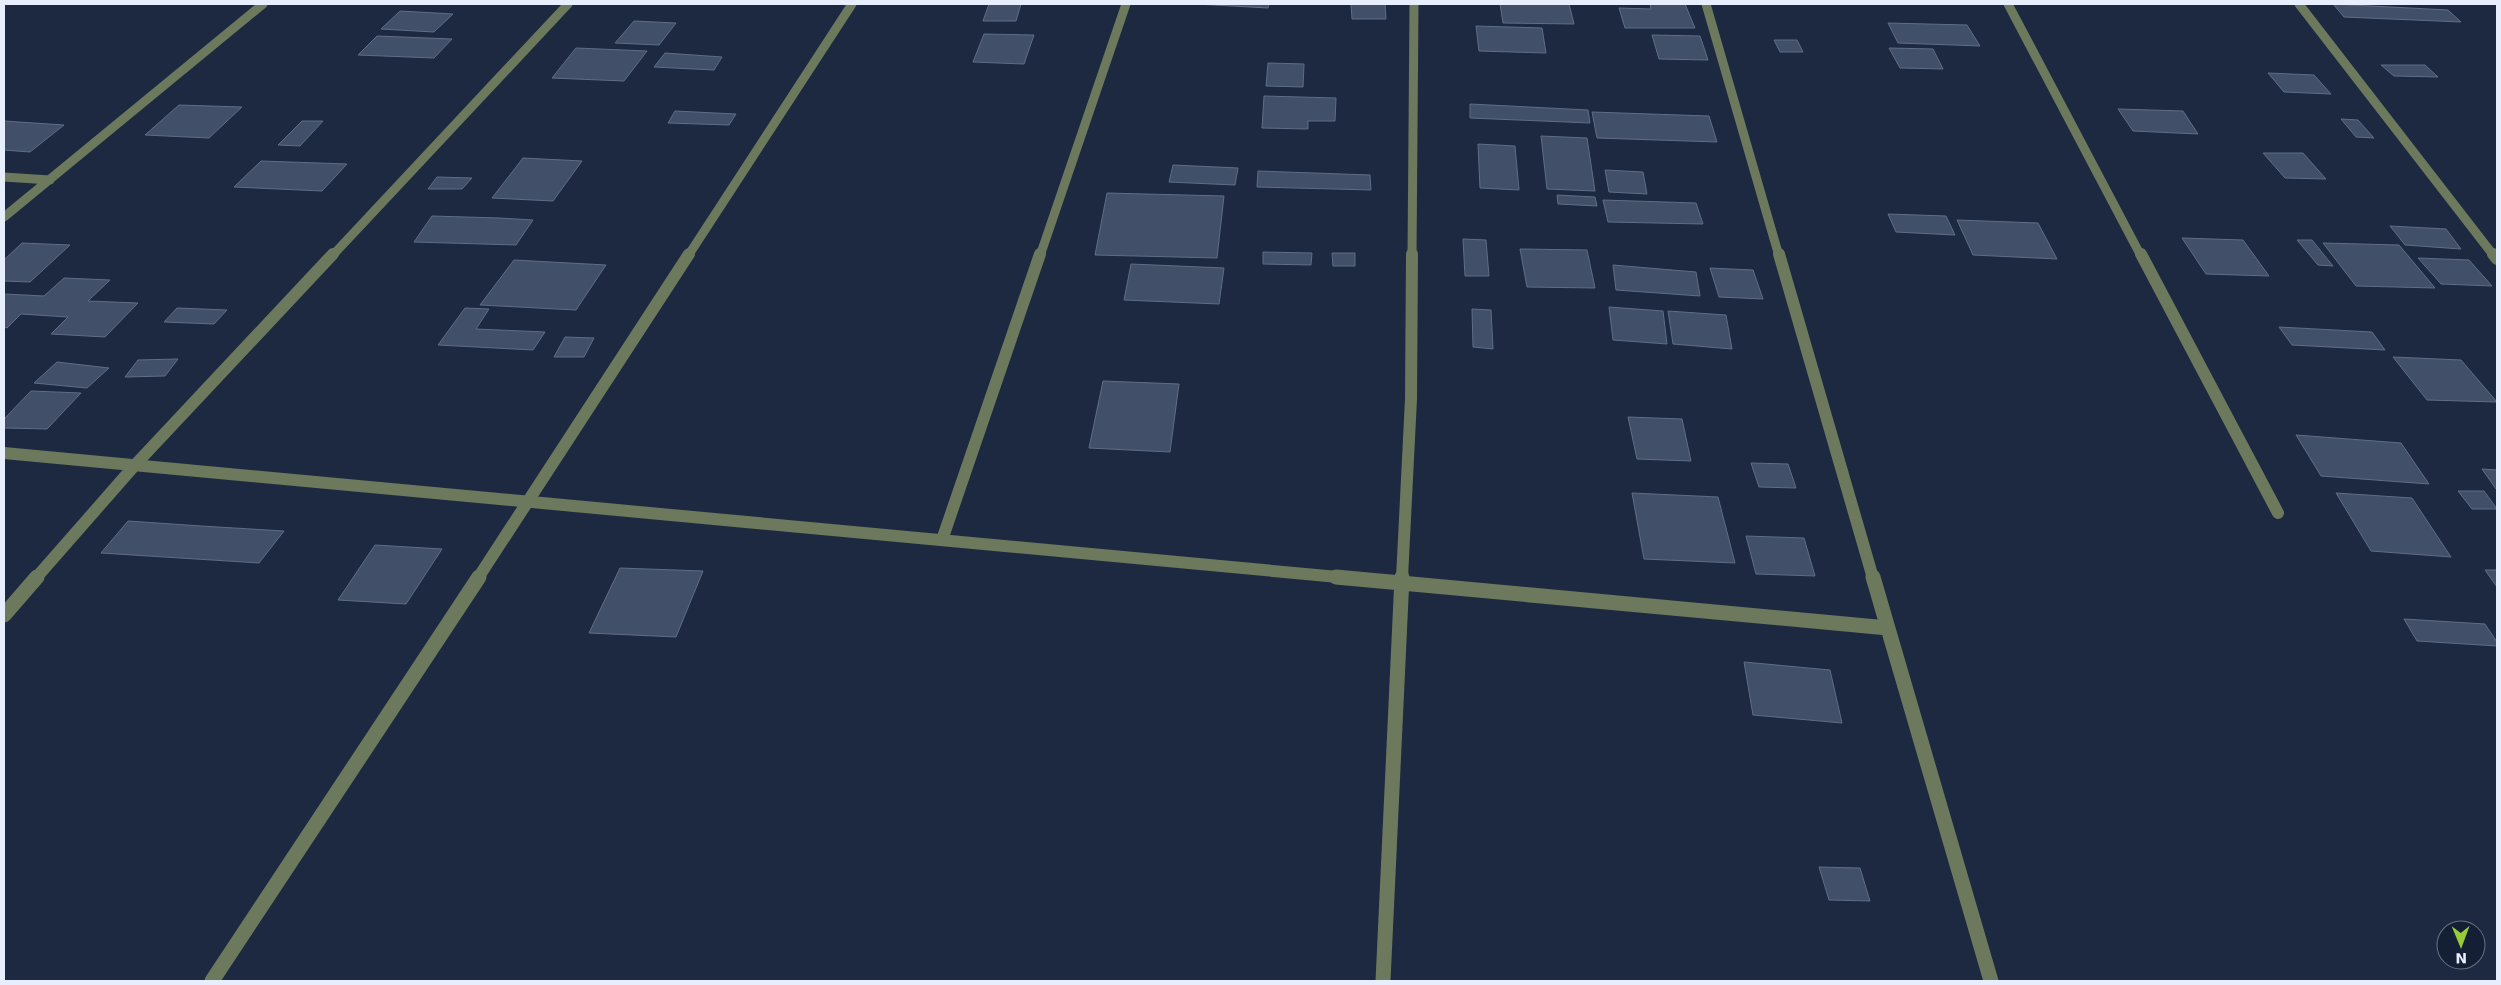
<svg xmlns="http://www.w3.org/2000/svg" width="2501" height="985" viewBox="0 0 2501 985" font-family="'DejaVu Sans',sans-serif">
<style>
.building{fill:#424f69;stroke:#5f6d88}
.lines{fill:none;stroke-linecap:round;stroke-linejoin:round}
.minor-far2{stroke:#6c795c;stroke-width:9}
.minor-far1{stroke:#6c795c;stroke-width:12}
.minor{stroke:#6c795c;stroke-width:15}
</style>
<rect width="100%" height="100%" fill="#1d2940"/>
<path class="building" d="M989,4H1021L1016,21H983Z
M1196,4H1269L1268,8Z
M1351,4H1385L1386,19H1352Z
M1500,4H1569L1574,24L1503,23Z
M1650,4H1685L1695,28H1625L1619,8L1651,9Z
M2333,4L2448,10L2461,22L2344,17Z
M400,11L453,14L434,32L381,29Z
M634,21L675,23H676L659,45L615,43Z
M1888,23L1967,25L1980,46L1898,43Z
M1476,26L1542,28L1546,53L1479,51Z
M984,34L1034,35L1024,64L973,62Z
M1652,35L1700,36L1708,60L1659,59Z
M377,36L452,39L434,58L358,55Z
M1774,40H1797L1803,52H1780Z
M576,48L647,51L624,81L552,78Z
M1889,48L1933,49L1943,69L1900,68Z
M665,53L722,57L714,70L654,67Z
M1268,63L1304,64L1303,87L1266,86Z
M2381,65H2425L2438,77L2394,76Z
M2268,73L2314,75L2331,94L2284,92Z
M1264,96L1336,98L1335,121H1308V129L1262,128Z
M1470,104L1588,110L1590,123L1470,118Z
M179,105L242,107L209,138L145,135Z
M2118,109L2183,111L2198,134L2133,131Z
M675,111L736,114L729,125L668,123Z
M1592,112L1709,116L1717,142L1597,138Z
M2341,119L2358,120L2374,138L2356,137Z
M4,121L64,125L30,152L4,150Z
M302,121H323L300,146L278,145Z
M1541,136L1587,138L1595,191L1547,189Z
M1478,144L1515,146L1519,190L1480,188Z
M2263,153H2303L2326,179L2285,178Z
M523,158L582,161L553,201L492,198Z
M261,161L347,164L322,191L234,187Z
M1173,165L1238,168L1235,185L1169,182Z
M1605,170L1643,172L1647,194L1609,192Z
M1258,171L1370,175L1371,190L1257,187Z
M437,177L472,178L462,189H428Z
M1107,193L1224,196L1217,258L1095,255Z
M1557,195L1595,197L1597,206L1558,204Z
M1603,200L1696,203L1703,224L1608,222Z
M1888,214L1946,216L1955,235L1896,232Z
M432,216L500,218L533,220L516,245L414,242Z
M1957,220L2038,223L2057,259L1973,255Z
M2390,226L2446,229L2461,249L2405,245Z
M2182,238L2243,240L2269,276L2206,274Z
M1463,239L1486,240L1489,276H1465Z
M2297,240H2312L2333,266L2318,265Z
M22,243L70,245L30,282L4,281V260Z
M2323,243L2399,245L2435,288L2356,286Z
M1520,249L1587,250L1595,288L1527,287Z
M1263,252L1312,253L1311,265L1263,264Z
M1332,253H1355V266H1333Z
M2418,258L2469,260L2492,286L2441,284Z
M514,260L606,265L576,310L480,305Z
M1131,264L1224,268L1219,304L1124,300Z
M1613,265L1696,272L1700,296L1616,290Z
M1710,268L1753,270L1763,299L1719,297Z
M64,278L110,280L88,301L138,303L105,337L51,334L68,317L21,314L7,328L4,327V294L44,296Z
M1609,307L1663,311L1667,344L1613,340Z
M177,308L227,310L214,324L164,322Z
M465,308L489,309L476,329L545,332L533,350L438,345Z
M1472,309L1491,310L1493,349L1473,347Z
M1668,311L1726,315L1732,349L1673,344Z
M2279,327L2372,332L2385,350L2292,345Z
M565,337L594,338L584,357H554Z
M2393,357L2461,360L2497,402L2427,400Z
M178,359L165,376L125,377L138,360Z
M57,362L109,368L87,388L34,383Z
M1103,381L1179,384L1170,452L1089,448Z
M31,391L81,393L47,429L4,428V419Z
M1628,417L1682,419L1691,461L1637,459Z
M2296,435L2401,443L2429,484L2321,476Z
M1751,463L1788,464L1796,488L1759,487Z
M2482,469L2497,470V489H2496Z
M2458,491H2484L2497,509H2472Z
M1632,493L1718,497L1735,563L1644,559Z
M2336,493L2412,498L2451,557L2371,551Z
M128,521L201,526L284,531L259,563L101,553Z
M1746,536L1804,538L1815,576L1756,574Z
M375,545L442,549L406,604L338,600Z
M620,568L703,571L676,637L589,633Z
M2485,570H2497V587Z
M2404,619L2485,624L2497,642V646L2417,641Z
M1744,662L1830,670L1842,723L1753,715Z
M1819,867L1860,868L1870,901L1829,900Z"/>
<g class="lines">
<path class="minor-far2" d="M1706,4L1779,256
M2008,4L2141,256
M2299,4L2494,256
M4,177L50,180
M4,217L263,4
M332,256L568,4
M688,256L852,4
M1040,256L1126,4
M1412,256L1414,4"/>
<path class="minor-far1" d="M1779,254L1873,578
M2141,254L2278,513
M2493,254L2497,259
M4,453L1349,578
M942,540L1040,254
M36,578L135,465L333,254
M478,578L689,254
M1402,578L1411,399L1412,254"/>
<path class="minor" d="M1336,577L1888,628
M1873,577L1991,981
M4,615L37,577
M212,981L479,577
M1383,981L1402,577"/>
</g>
<rect width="2501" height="985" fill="none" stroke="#e7efff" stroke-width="10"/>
<g transform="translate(2461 945) rotate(179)"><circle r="24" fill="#141f36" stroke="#687286"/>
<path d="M0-4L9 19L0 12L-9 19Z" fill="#97cc38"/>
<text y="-8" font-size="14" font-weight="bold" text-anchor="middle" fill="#e7efff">N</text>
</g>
</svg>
